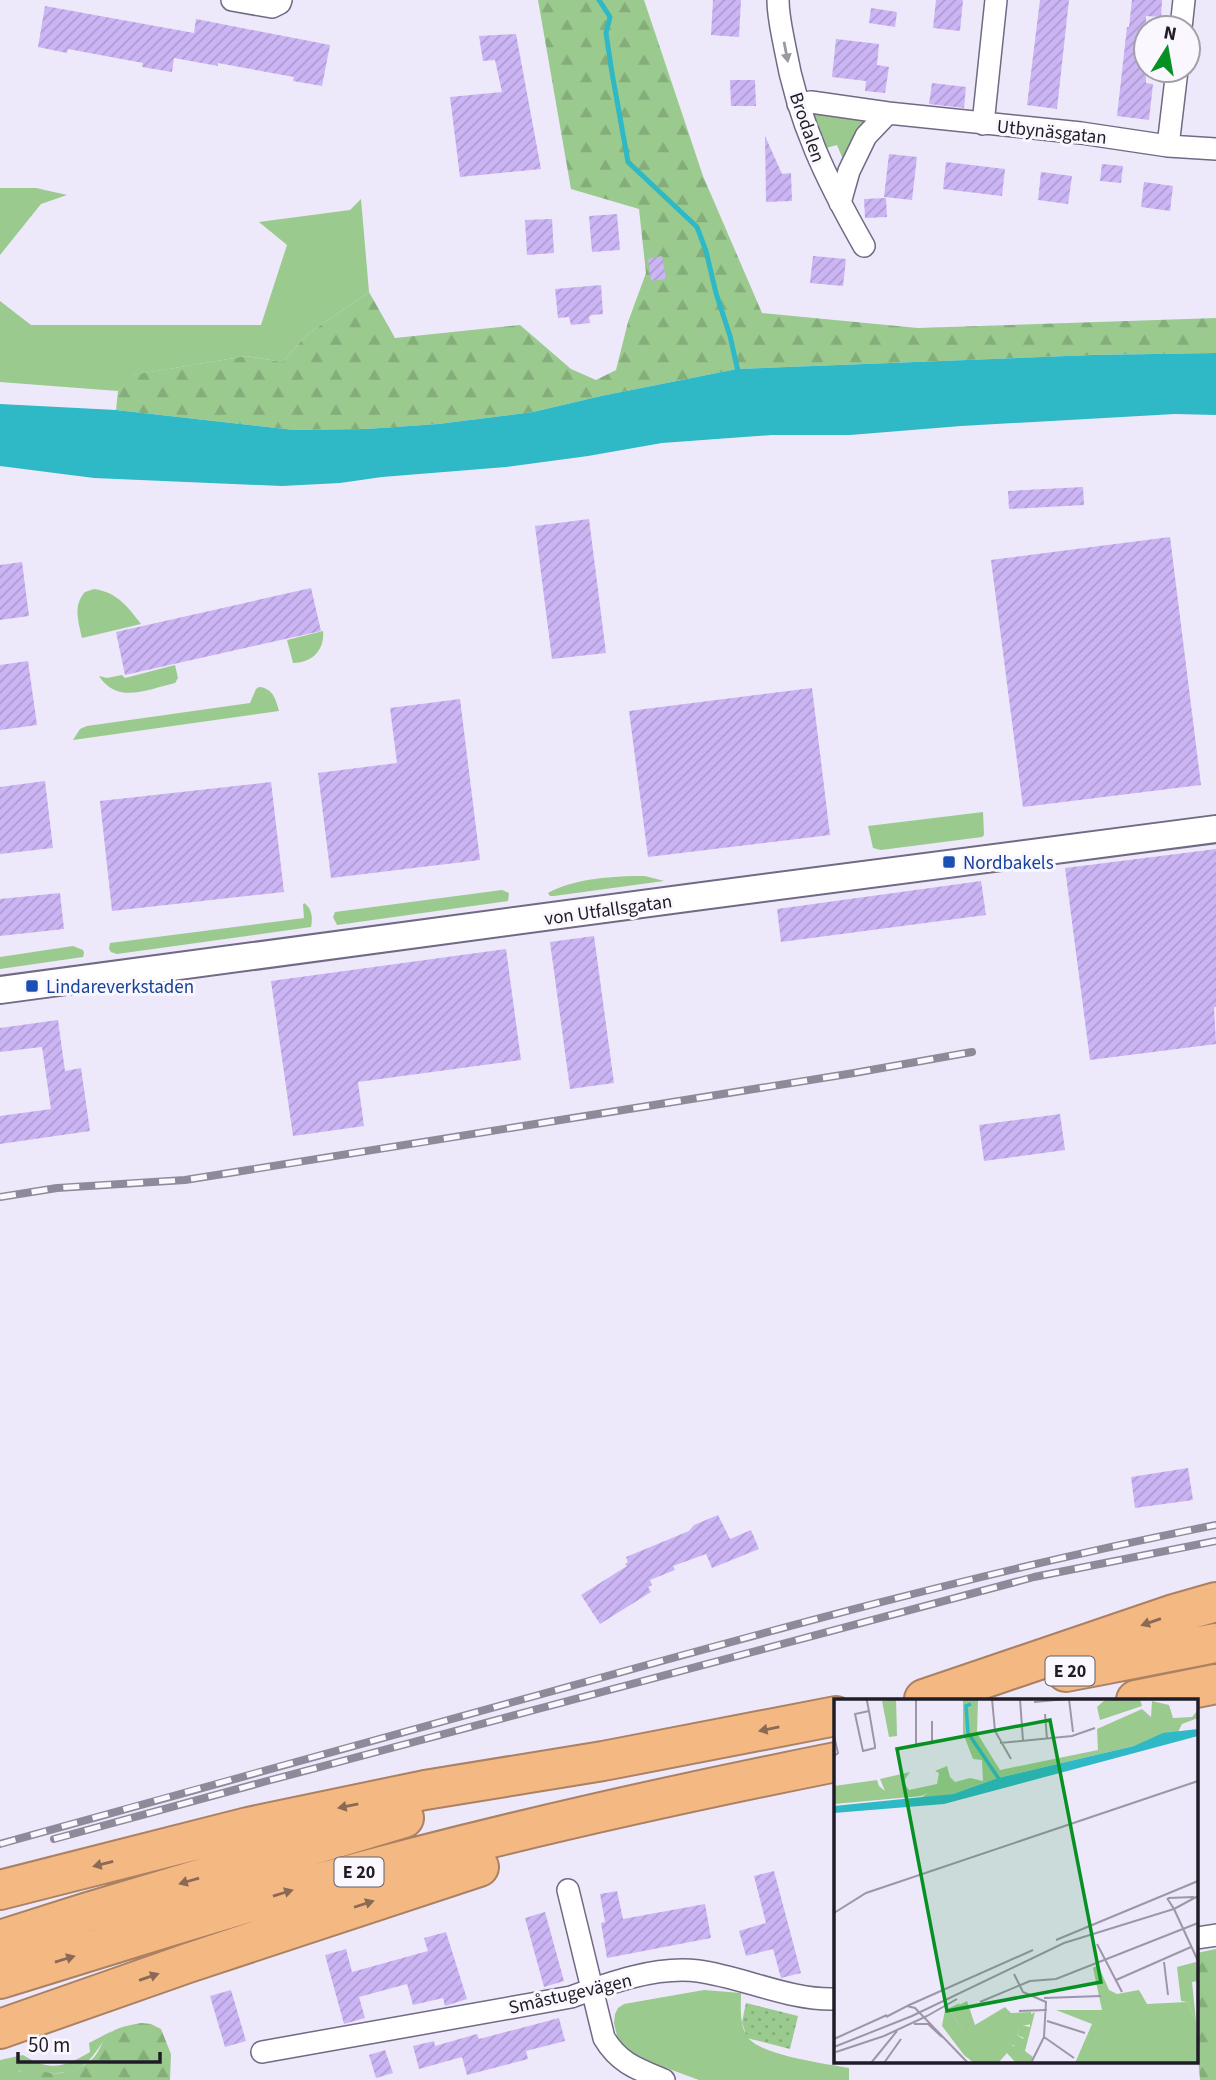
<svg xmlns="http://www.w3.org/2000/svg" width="1216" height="2080" viewBox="0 0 1216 2080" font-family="'Source Sans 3',sans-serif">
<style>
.grass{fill:#9aca8e}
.forest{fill:url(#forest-firs)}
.park{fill:url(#park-dots)}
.water{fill:#2fb8c6}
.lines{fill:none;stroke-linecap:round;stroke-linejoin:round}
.stream{stroke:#2fb8c6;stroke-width:5}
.building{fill:url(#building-hatch)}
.minor-casing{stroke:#726984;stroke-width:24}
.tertiary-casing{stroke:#726984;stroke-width:30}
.motorway-casing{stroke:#aa8163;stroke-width:42}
.minor{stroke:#fff;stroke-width:21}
.tertiary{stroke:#fff;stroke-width:26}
.motorway{stroke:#f4b883;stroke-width:38}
.rail-casing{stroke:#8f8a99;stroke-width:8}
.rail{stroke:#faf8fe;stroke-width:5;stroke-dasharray:16;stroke-linecap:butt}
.oneway{fill:#9b999e}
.oneway2{fill:#8a6a55}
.transit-dot{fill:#1a4fb4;stroke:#faf8fe;stroke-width:2.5}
.labels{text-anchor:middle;stroke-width:6;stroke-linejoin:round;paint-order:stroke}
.shield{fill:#faf8fe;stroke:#615e68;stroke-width:2}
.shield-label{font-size:18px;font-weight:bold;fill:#201c27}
.street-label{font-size:19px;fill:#201c27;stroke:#faf8fe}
.transit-label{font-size:19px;fill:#164399;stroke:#faf8fe;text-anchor:start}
.inset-river{fill:none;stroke:#2fb8c6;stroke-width:3.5}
.inset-road{fill:none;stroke:#9c96a6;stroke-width:2}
.view{fill:#089123;fill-opacity:0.15;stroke:#089123;stroke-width:3.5}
.inset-edge{fill:none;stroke:#201c27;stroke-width:3.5}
</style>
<defs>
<pattern id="forest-firs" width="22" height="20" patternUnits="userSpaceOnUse" patternTransform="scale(1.75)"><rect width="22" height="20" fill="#9aca8e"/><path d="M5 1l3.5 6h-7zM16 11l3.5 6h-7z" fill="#84ad7a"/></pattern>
<pattern id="park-dots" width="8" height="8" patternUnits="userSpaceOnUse" patternTransform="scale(1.75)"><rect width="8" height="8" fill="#9aca8e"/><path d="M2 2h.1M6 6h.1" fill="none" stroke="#84ad7a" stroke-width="1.8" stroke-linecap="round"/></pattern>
<pattern id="building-hatch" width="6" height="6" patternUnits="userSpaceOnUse" patternTransform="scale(1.75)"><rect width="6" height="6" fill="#cbb5f4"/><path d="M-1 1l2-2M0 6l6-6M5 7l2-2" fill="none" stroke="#ae9bd1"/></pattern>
</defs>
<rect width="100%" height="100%" fill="#eee8fb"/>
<path class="grass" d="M813,112L867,120L845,164L837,145L822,149L811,114Z
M0,188H36L67,195L41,204L0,255Z
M361,199L369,292L309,333L282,362L246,356L133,375L118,391L0,382V301L31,325H261L287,245L259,222L350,210Z
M94,589C117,592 128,607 141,624L82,638C78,621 73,605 85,592Z
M323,631C325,650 312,663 293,663L287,640Z
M175,665L178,678L175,683C148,689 118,705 99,676L107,678L122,675L125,678Z
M259,687C273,688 276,700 279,711L73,740L80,729L87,726L250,703L256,689Z
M983,812L984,835L982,837L881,850L873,848L868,826Z
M645,876L664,881L554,896H550L548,893C575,878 615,876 645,876Z
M502,890L509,893L508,901L337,925L333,917L335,912Z
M304,903C312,908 313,918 311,927L117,954L111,952L109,949L110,943L304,918L303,905Z
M73,946L83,950L84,953L83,957L0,969V957Z
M704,1990L741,1993C741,2007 739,2023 747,2036C757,2055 828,2064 849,2068V2080H699L642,2059L626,2049L618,2040L614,2023L615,2014L618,2008L624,2004Z
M112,2031C93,2051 91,2072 57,2073C41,2074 36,2066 19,2071L16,2080H0V2060L23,2055C49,2072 65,2067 90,2052L89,2043Z"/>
<path class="forest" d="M538,0H644L703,176L762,313L918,328L1216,318V353L1092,355L737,369L601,396L533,412L438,424L366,429L294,430L116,410L118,391L132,375L246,356L282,362L309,333L369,292L395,338L520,325L571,369L596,380L616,370L628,322L646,273L639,209L571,189Z
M1216,1949V2080H1200L1197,2046V1953Z
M141,2023L151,2024L161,2029L171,2054L170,2080H16V2075L23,2068C36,2067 48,2075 61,2073C73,2071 87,2066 95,2056C101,2049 102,2039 110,2033C117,2027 131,2025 141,2023Z"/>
<path class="park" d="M746,2003L798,2016L790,2049L747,2038L742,2022Z"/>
<path class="water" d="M1216,353V415L1175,414L961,426L850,435H772L662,443L588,456L506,467L382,477L340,483L282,486L94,478L0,466V404L116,410L294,430L366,429L438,424L533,412L601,396L737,369L1092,355Z"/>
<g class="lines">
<path class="stream" d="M599,0L610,17L606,33L612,73L628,162L697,227L706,251L716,293L730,336L739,376"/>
</g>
<path class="building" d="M713,0H741L739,37L711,35Z
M936,0H963L960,31L933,28Z
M1040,0H1069L1057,109L1027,105Z
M1132,0H1162L1161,17L1146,16V83L1153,84L1149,120L1117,116L1127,27H1129Z
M45,6L194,33L196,19L330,45L322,86L293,81L294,77L218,63V66L174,58L172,72L142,67L143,63L68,49L67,53L38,47Z
M871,8L897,12L895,27L869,23Z
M516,34L541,169L460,177L450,97L502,92L495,60L483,61L479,36Z
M836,39L879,44L877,65L889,67L885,93L865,91L866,81L832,77Z
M730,80H755L756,106H731Z
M932,83L966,87L964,108L929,104Z
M765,136L782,174L791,173L792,201L766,202Z
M889,154L917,157L912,200L884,197Z
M946,162L1005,169L1002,196L943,189Z
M1102,164L1123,166L1121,183L1100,181Z
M1041,172L1072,176L1068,204L1038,200Z
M1144,182L1173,186L1170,211L1141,207Z
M886,198L887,217L865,218L864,199Z
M617,214L620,250L592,252L589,216Z
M552,219L554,253L527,255L525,220Z
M662,256L666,279L651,281L648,259Z
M813,256L846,259L843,286L810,283Z
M601,285L603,314L592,315L589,317L590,323L571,325L569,317L558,318L555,289Z
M1083,487L1084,505L1009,509L1008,491Z
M589,519L606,653L552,659L535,526Z
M1170,537L1201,785L1023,807L991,560Z
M22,562L29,616L0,620V565Z
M311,588L321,631L125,675L116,632Z
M28,661L37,725L0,730V665Z
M812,688L830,835L648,857L629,711Z
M460,699L480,860L331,878L318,773L397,763L390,708Z
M45,781L53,848L0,854V787Z
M271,782L284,892L112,911L100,801Z
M1216,849V1007H1214L1216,1044L1090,1060L1065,868Z
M981,881L986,915L781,942L777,909Z
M60,893L64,929L0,936V899Z
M594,936L614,1083L570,1089L550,942Z
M506,949L521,1060L358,1082L364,1126L293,1136L271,981Z
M58,1020L65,1071L81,1068L90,1131L0,1144V1116L51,1109L42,1047L0,1052V1028Z
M1060,1114L1065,1150L984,1161L979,1125Z
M1188,1468L1193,1500L1135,1508L1131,1477Z
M718,1515L730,1539L751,1530L759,1549L712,1568L706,1554L673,1566L675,1570L650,1580L652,1585L648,1587L651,1592L600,1624L581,1595L627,1566L625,1564L628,1562L626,1557L689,1531L694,1525Z
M774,1871L801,1973L781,1978L773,1949L746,1956L739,1931L766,1923L754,1876Z
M617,1891L623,1919L705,1904L711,1938L607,1958L601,1923L605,1922L600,1894Z
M545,1912L564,1981L544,1987L525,1918Z
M446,1932L467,1999L445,2006L443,1998L413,2005L407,1984L359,1997L365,2018L344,2024L325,1955L346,1949L352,1972L428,1951L424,1938Z
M231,1990L246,2041L225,2047L210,1996Z
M559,2018L565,2041L526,2051L528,2059L467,2075L462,2057L419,2069L413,2046L434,2041L435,2046L477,2034L479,2039Z
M385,2050L393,2073L376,2078L369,2055Z"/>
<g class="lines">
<defs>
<path id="minor" d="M232,0L272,7L280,3L281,0
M778,0C778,16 782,32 785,48C798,122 827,181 864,246
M1181,28L1184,0
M798,104L811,102L888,113L1081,133L1168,146L1216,149
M983,124L996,0
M1168,146L1177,70
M840,203L849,171L866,136L888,113
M568,1890L604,2038C619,2063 637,2069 664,2080
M1197,1938L1216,1935
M262,2052L571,1997C609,1983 656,1966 698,1971C743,1977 791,2001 836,1999"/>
<path id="tertiary" d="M0,990C406,938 810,879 1216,829"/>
<path id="motorway" d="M1066,1672L1216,1643
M924,1699L1174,1614L1216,1602
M1136,1700L1216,1684
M0,1890L248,1827L425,1790L603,1761L836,1716
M0,1940L88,1912L404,1818
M0,1979C105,1947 209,1913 315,1884C487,1836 661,1797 836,1762
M0,2029L188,1963L479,1867"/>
</defs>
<use href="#minor" class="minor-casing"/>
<use href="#tertiary" class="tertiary-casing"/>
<use href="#motorway" class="motorway-casing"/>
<use href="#minor" class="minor"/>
<use href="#tertiary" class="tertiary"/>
<use href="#motorway" class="motorway"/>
<defs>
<path id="rail" d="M0,1197L57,1188L185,1180L248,1170L854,1073L972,1052
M54,1839L267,1781L1034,1577L1216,1541
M0,1844C181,1793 362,1744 542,1694C765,1632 988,1570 1216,1525"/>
</defs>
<use href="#rail" class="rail-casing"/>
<use href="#rail" class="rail"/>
</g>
<defs><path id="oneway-solid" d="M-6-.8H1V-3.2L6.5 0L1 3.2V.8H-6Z" transform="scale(1.75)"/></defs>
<use class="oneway" href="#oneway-solid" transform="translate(786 52) rotate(79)"/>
<g class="oneway2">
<use href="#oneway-solid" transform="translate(1151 1622) rotate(161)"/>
<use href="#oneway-solid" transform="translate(769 1729) rotate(169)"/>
<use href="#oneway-solid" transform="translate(348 1806) rotate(168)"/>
<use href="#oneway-solid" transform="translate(103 1864) rotate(166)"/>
<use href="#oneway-solid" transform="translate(189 1881) rotate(164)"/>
<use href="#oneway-solid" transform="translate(283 1893) rotate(-17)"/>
<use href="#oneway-solid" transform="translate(364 1904) rotate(-18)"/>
<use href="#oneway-solid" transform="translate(65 1959) rotate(-17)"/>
<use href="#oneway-solid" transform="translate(149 1977) rotate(-19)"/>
</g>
<g class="transit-dot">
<rect x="942" y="855" width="14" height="14" rx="3.5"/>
<rect x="25" y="979" width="14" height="14" rx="3.5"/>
</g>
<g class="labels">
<g class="shield">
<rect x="1045.5" y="1656.5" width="49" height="29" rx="5"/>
<rect x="334.5" y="1857.5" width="49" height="29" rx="5"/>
</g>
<g class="shield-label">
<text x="1070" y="1677">E 20</text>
<text x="359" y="1878">E 20</text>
</g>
<g class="street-label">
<text transform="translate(808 127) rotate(71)" y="7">Brodalen</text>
<text transform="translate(1052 131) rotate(6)" y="7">Utbynäsgatan</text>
<text transform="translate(608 909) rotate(-8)" y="7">von Utfallsgatan</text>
<text transform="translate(570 1993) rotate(-13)" y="7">Småstugevägen</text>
</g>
<g class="transit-label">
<text x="963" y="869">Nordbakels</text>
<text x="46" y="993">Lindareverkstaden</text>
</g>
</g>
<g transform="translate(834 1699)">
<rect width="364" height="364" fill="#eee8fb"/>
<path d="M62,0L63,37L55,38L48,2ZM272,0H306L308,7L266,21L263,8ZM113,67L116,78L107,89L87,97L0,105V87L43,81L45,87L51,92L46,80L76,73L69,83L75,91L103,85L105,74L101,72ZM362,263L364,282L358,283L362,322L353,303L347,302L343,268ZM126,304L123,309L115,311L127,328L180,347L190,339L183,336L187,326L196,328V316L201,313L191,352L199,358L196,364H182L173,354L164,364H140L130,356L108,327L111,311Z" fill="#9aca8e"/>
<path d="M129,0H144L143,34L166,71L264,51L263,30L308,10L317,18L318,2L335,6L339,19L358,18L364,11V19L348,25L344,33L300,47L164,79L119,95L87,99L116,78L121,83L136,79L149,82L148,61L139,60L129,34ZM264,266L275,291L283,295L305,291L313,305L353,303L362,322L364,364H241L258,325L222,311H268L259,269ZM133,302L141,326L171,308L177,314L197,313L198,325L187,327L183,336L191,341L190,348L153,342L127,328L115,311Z" fill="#9aca8e"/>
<path d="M364,30V37L110,105L0,114V107L119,95L164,79L300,47L329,34Z" fill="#2fb8c6"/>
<path class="inset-river" d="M137,5L132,7L134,34L165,80"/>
<path class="inset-road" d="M32,0L33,2L35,12L41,47V49L29,52L21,15L35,12M82,0V45L98,44V22M158,0L161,32L177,60M186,0L189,42M235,0L239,33M200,3L233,0M211,15L213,40M0,37L4,54L0,57M166,44L238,37L261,29M334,199L360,198M340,210L364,262M340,210L364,197M0,214L32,194L364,82M222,241L364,182M263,245L288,293M330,263L334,296M180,275L189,293L212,303L210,338L197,364M282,281L357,248M210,299L267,297M146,303L196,282L222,280L364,224M73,307L199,251M185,312L213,311M93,317L123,300M52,318L73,307L81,309L134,364M213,322L251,334M80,325H94L108,338M50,337L93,317M210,338L240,359M0,340L53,316M0,348L78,317L230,244L340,210L333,199M2,353L50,337M37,364L63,332M50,364L67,340"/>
<path class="view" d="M216,21L267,283L113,312L63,50Z"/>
<rect width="364" height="364" class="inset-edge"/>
</g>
<g transform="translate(1167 49) rotate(11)"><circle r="33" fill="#faf8fe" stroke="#a3a0a8" stroke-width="2"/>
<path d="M0-5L12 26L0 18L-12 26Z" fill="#089123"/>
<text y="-10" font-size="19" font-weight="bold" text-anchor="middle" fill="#201c27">N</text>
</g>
<path d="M18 2052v10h142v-10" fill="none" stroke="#201c27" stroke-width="3.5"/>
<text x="28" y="2052" font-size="21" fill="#201c27" stroke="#faf8fe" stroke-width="5" paint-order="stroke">50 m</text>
</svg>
